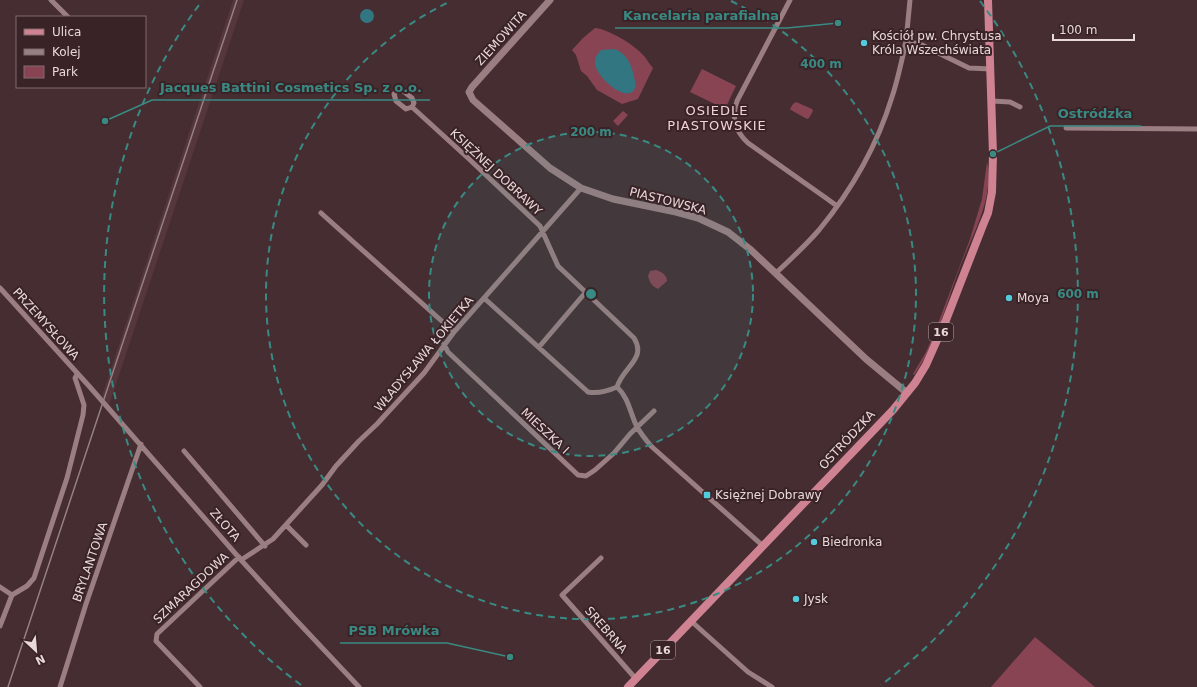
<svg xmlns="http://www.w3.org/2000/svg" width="1197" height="687" viewBox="0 0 1197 687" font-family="'DejaVu Sans',sans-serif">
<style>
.built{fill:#54363c}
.green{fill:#884453}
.water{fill:#327681}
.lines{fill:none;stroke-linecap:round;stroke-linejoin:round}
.minor{stroke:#9b7e82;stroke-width:5}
.tertiary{stroke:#9b7e82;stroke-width:7}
.primary{stroke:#cf8291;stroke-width:8}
.rail{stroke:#958184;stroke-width:1.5}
.ring{fill:none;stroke:#3a8a84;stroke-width:2;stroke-dasharray:7 5}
.poi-dot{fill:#54cadd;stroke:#3a2327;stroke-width:1.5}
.labels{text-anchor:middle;stroke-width:4;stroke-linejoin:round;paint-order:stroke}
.shield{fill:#3a2327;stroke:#b4a2a4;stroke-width:1}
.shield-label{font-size:11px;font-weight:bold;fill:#e8d8da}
.poi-label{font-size:12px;fill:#e8d8da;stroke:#3a2327;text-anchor:start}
.street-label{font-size:12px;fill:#e8d8da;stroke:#3a2327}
.neighbourhood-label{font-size:13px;letter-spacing:1px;fill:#f2d2d7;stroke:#3a2327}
.centre{fill:#3a8a84;stroke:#3a2327;stroke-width:2}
.ring-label{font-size:12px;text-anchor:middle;font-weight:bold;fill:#3a8a84;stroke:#3a2327;stroke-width:4;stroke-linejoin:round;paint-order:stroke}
.leader{fill:none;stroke:#3a8a84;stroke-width:1.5}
.callout-dot{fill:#3a8a84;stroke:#3a2327;stroke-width:1.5}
.callout-label{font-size:13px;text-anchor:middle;font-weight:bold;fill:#3a8a84;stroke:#3a2327;stroke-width:4;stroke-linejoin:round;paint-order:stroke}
</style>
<rect width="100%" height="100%" fill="#452d31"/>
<path class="built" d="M233,0H244L109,405L102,396Z"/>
<path class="green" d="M595,28C608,29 635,45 644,56C647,59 649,64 653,68L638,99L622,104L597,90L587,76L581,71L576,55L572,50L583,38Z
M702,69L736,86L725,109L690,92Z
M796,102L812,109L813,111L809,118L807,119L791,110L790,109L793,104Z
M623,111L628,115L618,126L613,121Z
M987,162C995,196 972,236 960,267C946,304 937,343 914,375L913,374L926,352L934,334L970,239L982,199Z
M656,270C662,272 667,275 667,281L658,289C652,286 650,283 648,276L650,271Z
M1035,637L1095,687H991Z"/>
<path class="water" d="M360 16a7 7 0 1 1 14 0a7 7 0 1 1-14 0Z
M615,49C631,56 633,71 636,86C634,89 634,92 630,93C619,97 596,75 595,64C594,58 597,55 601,50Z"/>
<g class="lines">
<path class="minor" d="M51,0L68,17
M790,0L737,101C731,118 735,131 748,143L826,198L837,206
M910,0L906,41L922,45L969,68L991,69
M398,90H402L412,98L414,103L412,107L406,109L396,101L394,94Z
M992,101L1010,102L1020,107
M412,107L469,159L540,226L558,266L634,338C647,359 623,367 617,387
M1066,128L1197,129
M321,213L454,332
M776,273C791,259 806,245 819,230C851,191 877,146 892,97C898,79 902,60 906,41
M0,288L89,386L241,560L295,619L359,687
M484,298L588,392C598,394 608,391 617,387
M444,344L448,352L578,475L586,476L595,470L614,453L630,434L654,411
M539,347L585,293
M617,387C629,398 630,413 637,427C641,434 646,440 651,446L763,546
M184,451L265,546
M286,525L306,545
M601,558L562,595L636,679
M241,560L273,539L322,485L336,466L359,441L377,424L424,373L454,332L581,188
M0,587L12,595
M691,621L748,672L772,687
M0,626L12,595L27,586L34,578L67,478L83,415L84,405L75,378L77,374
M60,687L86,604L141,444
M200,687L156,641L157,634L239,557"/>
<path class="tertiary" d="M550,0L472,87L469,92L473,100L550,168L581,188L613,199L676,212L698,218L728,232L751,250L866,359L907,393"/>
<path class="primary" d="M628,687L893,410L915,383L926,365L946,320L983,225L988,213L992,192L993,154L988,0"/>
<path class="rail" d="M8,687L237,0"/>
</g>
<circle cx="591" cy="294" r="162" fill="#3a8a84" fill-opacity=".12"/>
<g class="ring">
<circle cx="591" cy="294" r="162"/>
<path d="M731 1A325 325 0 1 1 451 1"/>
<path d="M301 685A487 487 0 0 1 202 1M980 1A487 487 0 0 1 881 685"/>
</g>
<g class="poi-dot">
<circle cx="864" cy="43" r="4"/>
<circle cx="1009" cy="298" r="4"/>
<rect x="703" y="491" width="8" height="8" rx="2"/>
<circle cx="814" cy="542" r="4"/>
<circle cx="796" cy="599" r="4"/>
</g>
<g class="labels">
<g class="shield">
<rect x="929" y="323" width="24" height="18" rx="3"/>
<rect x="651" y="641" width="24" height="18" rx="3"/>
</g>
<g class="shield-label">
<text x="941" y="336">16</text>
<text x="663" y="654">16</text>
</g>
<g class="poi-label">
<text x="872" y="40">Kościół pw. Chrystusa<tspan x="872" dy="14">Króla Wszechświata</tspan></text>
<text x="1017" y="302">Moya</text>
<text x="715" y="499">Księżnej Dobrawy</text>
<text x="822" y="546">Biedronka</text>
<text x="804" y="603">Jysk</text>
</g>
<g class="street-label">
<text transform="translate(501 38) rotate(-48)" y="4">ZIEMOWITA</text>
<text transform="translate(496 172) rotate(43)" y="4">KSIĘŻNEJ DOBRAWY</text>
<text transform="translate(668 201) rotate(14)" y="4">PIASTOWSKA</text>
<text transform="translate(46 324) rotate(48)" y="4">PRZEMYSŁOWA</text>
<text transform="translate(424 354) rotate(-50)" y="4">WŁADYSŁAWA ŁOKIETKA</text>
<text transform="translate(545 431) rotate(43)" y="4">MIESZKA I</text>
<text transform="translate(847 440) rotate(-47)" y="4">OSTRÓDZKA</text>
<text transform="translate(225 525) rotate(49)" y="4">ZŁOTA</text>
<text transform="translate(90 562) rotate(-71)" y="4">BRYLANTOWA</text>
<text transform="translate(191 588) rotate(-43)" y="4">SZMARAGDOWA</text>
<text transform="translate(606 630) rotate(49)" y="4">SREBRNA</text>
</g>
<g class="neighbourhood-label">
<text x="717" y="115">OSIEDLE<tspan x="717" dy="15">PIASTOWSKIE</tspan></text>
</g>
</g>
<circle cx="591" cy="294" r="6" class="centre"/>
<g class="ring-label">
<text x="821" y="68">400 m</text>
<text x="591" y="136">200 m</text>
<text x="1078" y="298">600 m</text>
</g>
<path class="leader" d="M838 23L787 28H615M105 121L152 100H430M993 154L1050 126H1141M510 657L447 643H340"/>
<g class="callout-dot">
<circle cx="838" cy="23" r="4"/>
<circle cx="105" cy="121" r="4"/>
<circle cx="993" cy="154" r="4"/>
<circle cx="510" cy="657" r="4"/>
</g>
<g class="callout-label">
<text x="701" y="20">Kancelaria parafialna</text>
<text x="291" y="92">Jacques Battini Cosmetics Sp. z o.o.</text>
<text x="1095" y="118">Ostródzka</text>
<text x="394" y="635">PSB Mrówka</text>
</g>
<rect x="16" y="16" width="130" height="72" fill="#3a2327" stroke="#806b6f"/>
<rect x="24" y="29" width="20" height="6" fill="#cf8291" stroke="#806b6f"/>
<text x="52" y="36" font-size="12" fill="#e8d8da">Ulica</text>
<rect x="24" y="49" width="20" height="6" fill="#958184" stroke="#806b6f"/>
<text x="52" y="56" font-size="12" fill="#e8d8da">Kolej</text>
<rect x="24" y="66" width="20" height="12" fill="#884453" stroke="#806b6f"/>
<text x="52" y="76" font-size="12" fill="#e8d8da">Park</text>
<g transform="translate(36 651) rotate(154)" stroke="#3a2327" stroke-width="3" paint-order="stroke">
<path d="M0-3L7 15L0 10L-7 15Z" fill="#e8d8da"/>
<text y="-6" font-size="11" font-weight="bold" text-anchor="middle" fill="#e8d8da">N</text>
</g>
<path d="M1053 34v6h81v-6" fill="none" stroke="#e8d8da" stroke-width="2"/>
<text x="1059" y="34" font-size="12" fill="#e8d8da" stroke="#3a2327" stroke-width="3" paint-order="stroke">100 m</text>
</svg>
